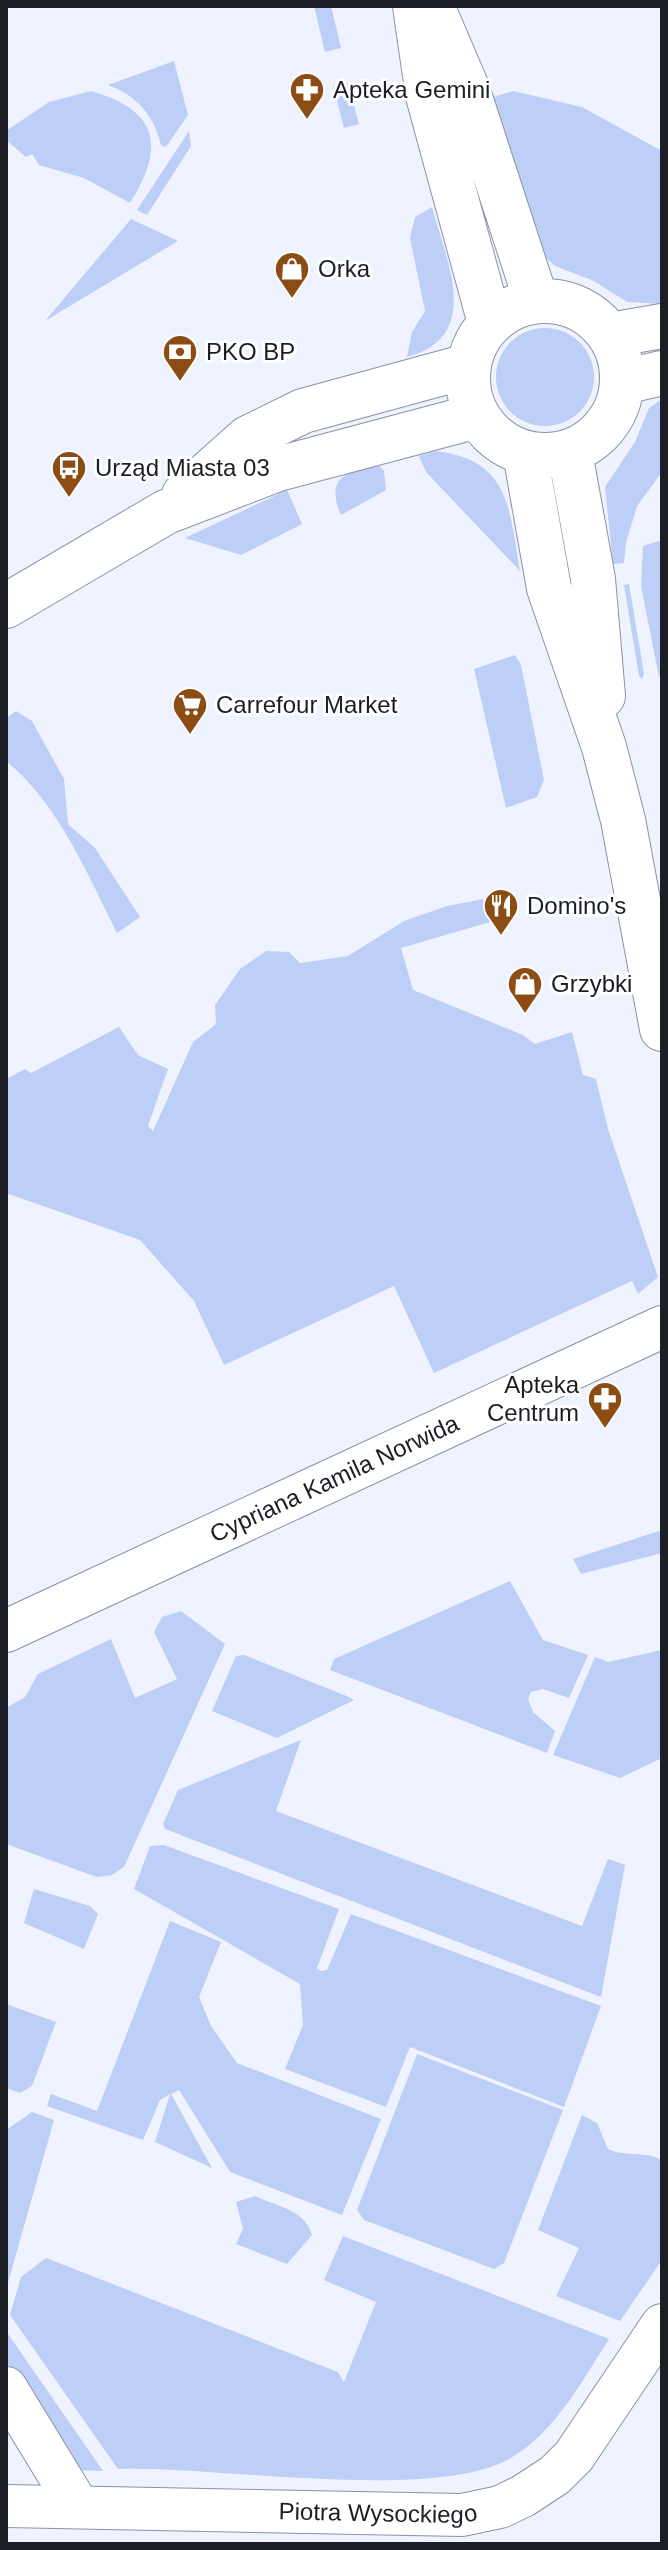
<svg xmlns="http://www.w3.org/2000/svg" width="668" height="2550" viewBox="0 0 668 2550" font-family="Helvetica,sans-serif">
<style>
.green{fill:#bdcef7}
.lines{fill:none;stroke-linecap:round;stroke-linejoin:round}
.minor-casing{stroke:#8a92a4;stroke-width:44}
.tertiary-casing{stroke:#8a92a4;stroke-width:46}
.minor{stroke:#fff;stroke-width:42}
.tertiary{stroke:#fff;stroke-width:44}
.labels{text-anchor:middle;stroke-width:6;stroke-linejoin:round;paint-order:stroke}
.poi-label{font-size:24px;fill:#1b1e25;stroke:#fff;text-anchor:start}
.street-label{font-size:24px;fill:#1b1e25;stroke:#fff}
</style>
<rect width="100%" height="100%" fill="#eef3ff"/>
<path class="green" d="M314,6H331L341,48L325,52Z
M174,61L188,115L166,147L161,145C154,115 137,96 108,85Z
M348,83L359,124L344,128L333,86Z
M91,91C158,110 166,146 130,203L84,178L39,165L32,154L26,157L6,140V131L49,102Z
M513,91L582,107L662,151V304L627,302L594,281L555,266L542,254L493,97Z
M189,131L191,146L147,215L137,210Z
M432,207C446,260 484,337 407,357L412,332L425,311L410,238L415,217Z
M131,219L178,241L45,321Z
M496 377a49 49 0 1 1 98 0a49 49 0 1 1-98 0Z
M662,399V472L637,506L626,543L624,563L613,564L605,487L635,442L649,408Z
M435,451C510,459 509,509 520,571L426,472L419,456Z
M378,464L384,471L386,490L341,515C325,477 346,472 378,464Z
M287,490L302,524L241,555L185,538Z
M662,540V676L659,677L641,586L643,546Z
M629,584L644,674L642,679L639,676L624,585Z
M515,655L521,665L544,780L537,797L506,808L474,669Z
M16,711L32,721L64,779L68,824L95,848L140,917L117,933C88,875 58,803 6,761V718Z
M483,899L490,922L401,948L413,990L523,1035L535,1044L572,1032L583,1075L596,1079L608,1129L658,1277L638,1294L632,1281L434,1373L394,1286L224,1365L194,1301L140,1240L6,1193V1079L25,1069L31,1073L119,1027L138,1055L168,1069L148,1126L153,1131L193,1042L216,1024L215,1005L240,969L266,951L289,952L300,963L348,956L404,921L447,906Z
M662,1530V1553L581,1574L573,1559Z
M510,1581L543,1640L588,1655L569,1698L543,1689L531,1692L528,1699L533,1712L555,1731L547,1753L330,1670L334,1659Z
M181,1611L225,1644L124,1867L112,1875L97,1877L6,1844V1708L25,1697L38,1674L111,1639L135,1698L177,1679L154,1632L162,1617Z
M662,1650V1758L620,1778L553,1755L595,1657L608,1662Z
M244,1655L349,1697L354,1700L277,1738L212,1711L236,1656Z
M301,1740L276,1811L582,1926L608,1859L625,1865L601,1997L165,1829L163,1824L178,1790Z
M164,1845L339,1909L317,1968L321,1971L327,1970L351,1914L601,2006L564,2107L410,2047L386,2107L285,2069L303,2025L300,1984L134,1889L150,1846Z
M34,1889L90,1906L98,1914L84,1949L24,1923Z
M170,1921L221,1942L199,1997L211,2026L237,2063L381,2119L342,2215L230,2172L179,2090L171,2094L212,2168L155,2142L170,2094L160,2100L143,2140L47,2106L51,2094L97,2111Z
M6,2004L56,2022L32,2086L20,2093L6,2088Z
M417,2054L563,2110L504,2263L494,2269L364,2220L357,2210Z
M32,2112L54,2120L6,2290V2130Z
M582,2115L597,2123L608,2149C625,2157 646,2151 662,2160V2260L620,2321L556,2296L579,2248L538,2230Z
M255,2196C277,2207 305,2209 312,2235L287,2264L236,2244L243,2229L236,2202Z
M343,2236L609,2339C582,2381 557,2429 514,2456C440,2504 213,2465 118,2469L10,2315L21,2277L46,2258L338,2372L344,2382L376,2302L324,2280Z
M6,2331L103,2471L73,2470L6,2362Z"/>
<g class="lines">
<defs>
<g id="minor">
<path id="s1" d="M6,1631L662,1327"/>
<path d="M6,2388L78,2506"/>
<path id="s2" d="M6,2506L462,2515L500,2507L523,2496L555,2475L574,2456L662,2325"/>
</g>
<path id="tertiary" d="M415,6L428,96L490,323
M432,6L467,88L536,300
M468 378a77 77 0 1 1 154 0a77 77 0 1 1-154 0Z
M610,335L662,326
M623,382L662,373
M525,453L549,588L604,747L623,820L662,1029
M570,453L593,579L603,696
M184,495L248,438L303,411L468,366
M6,606L166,512L278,469L477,416"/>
</defs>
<use href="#minor" class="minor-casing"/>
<use href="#tertiary" class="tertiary-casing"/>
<use href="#minor" class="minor"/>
<use href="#tertiary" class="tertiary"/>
</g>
<defs>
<symbol id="pharmacy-pin" viewBox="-11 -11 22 30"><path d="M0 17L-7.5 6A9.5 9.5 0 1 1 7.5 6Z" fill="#8c4d14" stroke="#fff"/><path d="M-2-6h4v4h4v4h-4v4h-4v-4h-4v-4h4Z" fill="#fff"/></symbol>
<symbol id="shop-pin" viewBox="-11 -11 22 30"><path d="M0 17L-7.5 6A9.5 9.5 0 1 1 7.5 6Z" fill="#8c4d14" stroke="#fff"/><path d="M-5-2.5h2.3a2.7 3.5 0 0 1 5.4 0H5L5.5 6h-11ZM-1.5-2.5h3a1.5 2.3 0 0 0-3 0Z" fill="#fff"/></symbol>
<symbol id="bank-pin" viewBox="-11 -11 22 30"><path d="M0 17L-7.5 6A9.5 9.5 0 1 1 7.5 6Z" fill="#8c4d14" stroke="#fff"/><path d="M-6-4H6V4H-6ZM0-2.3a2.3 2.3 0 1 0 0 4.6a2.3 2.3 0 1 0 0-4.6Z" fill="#fff"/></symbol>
<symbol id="bus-pin" viewBox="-11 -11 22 30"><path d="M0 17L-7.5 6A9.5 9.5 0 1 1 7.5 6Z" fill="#8c4d14" stroke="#fff"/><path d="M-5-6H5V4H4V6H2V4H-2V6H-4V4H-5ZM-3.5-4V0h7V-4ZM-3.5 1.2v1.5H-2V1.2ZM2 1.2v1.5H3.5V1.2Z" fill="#fff"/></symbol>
<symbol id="supermarket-pin" viewBox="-11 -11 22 30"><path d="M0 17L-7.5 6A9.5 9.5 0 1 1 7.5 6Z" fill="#8c4d14" stroke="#fff"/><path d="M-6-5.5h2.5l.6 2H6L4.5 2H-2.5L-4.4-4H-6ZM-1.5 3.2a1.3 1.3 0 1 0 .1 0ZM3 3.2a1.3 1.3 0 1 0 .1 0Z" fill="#fff"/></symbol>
<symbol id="restaurant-pin" viewBox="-11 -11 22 30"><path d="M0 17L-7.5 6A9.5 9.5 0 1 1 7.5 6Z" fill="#8c4d14" stroke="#fff"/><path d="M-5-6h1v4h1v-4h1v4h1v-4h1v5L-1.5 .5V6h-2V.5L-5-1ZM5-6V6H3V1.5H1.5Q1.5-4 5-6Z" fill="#fff"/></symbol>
</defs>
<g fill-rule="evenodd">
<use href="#pharmacy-pin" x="287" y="70" width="40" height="54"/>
<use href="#shop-pin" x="272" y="249" width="40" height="54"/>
<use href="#bank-pin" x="160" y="332" width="40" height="54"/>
<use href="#bus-pin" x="49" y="448" width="40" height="54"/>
<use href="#supermarket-pin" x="170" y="685" width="40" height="54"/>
<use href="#restaurant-pin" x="481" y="886" width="40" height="54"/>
<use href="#shop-pin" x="505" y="964" width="40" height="54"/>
<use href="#pharmacy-pin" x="585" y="1379" width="40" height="54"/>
</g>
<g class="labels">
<g class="poi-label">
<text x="333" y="98">Apteka Gemini</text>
<text x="318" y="277">Orka</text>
<text x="206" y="360">PKO BP</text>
<text x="95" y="476">Urząd Miasta 03</text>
<text x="216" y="713">Carrefour Market</text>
<text x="527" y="914">Domino's</text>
<text x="551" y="992">Grzybki</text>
<text x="579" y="1393" text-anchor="end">Apteka<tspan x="579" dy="28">Centrum</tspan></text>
</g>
<g class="street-label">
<text dy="8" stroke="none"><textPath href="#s1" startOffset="362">Cypriana Kamila Norwida</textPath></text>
<text dy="8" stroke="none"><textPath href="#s2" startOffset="372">Piotra Wysockiego</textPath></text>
</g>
</g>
<rect width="668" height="2550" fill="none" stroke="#1b1e25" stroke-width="16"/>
</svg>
